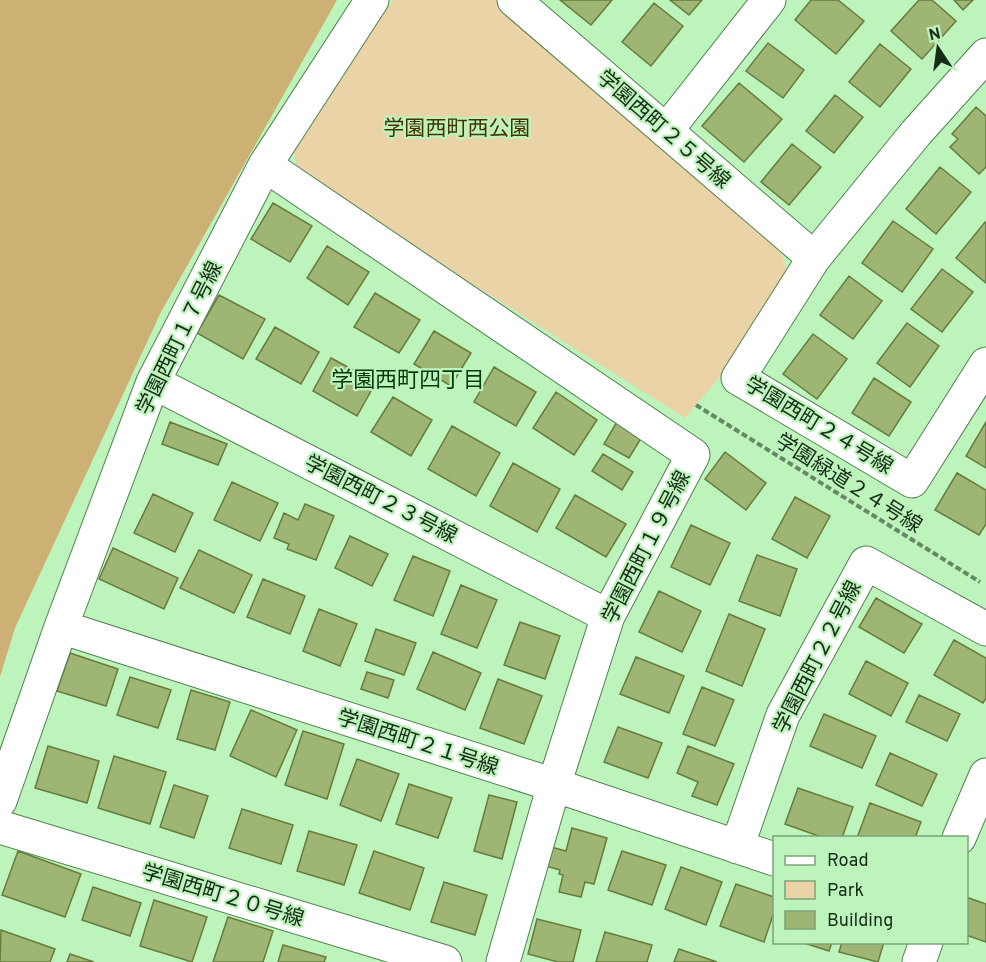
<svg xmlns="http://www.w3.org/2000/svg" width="986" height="962" viewBox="0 0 986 962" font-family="Overpass,'Noto Sans JP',sans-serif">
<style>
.green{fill:#ead3a6}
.forest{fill:#cdb074}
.building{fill:#9eb573;stroke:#677c3c;stroke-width:1.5}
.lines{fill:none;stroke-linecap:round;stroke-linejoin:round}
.minor-casing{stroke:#4f814f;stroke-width:35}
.path{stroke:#648964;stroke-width:4;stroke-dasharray:6 3;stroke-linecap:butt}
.minor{stroke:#fff;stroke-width:33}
.labels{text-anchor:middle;stroke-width:4.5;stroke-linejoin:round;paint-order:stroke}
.park-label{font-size:21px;fill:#473300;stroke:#bdf4bc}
.street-label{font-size:21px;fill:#172c17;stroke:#bdf4bc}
.neighbourhood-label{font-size:22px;fill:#043a0a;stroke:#bdf4bc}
</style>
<rect width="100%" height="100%" fill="#bdf4bc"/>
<path class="green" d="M393,0H498L778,246L789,274L718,379L685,418L298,174L293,146Z"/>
<path class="forest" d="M0,0H337L161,312L15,628L0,677Z"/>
<path class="building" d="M560,0H612L591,25Z
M670,0H702L689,15Z
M811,0H838L864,21L836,54L795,20Z
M919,0H932L956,21L922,59L891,31Z
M954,0H973L963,10Z
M654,3L683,26L651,66L622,42Z
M768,43L804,70L783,98L746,71Z
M880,44L911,69L880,107L849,82Z
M739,83L782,119L744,162L702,126Z
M835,95L863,117L834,153L806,131Z
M976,107L986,116V167L979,174L950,147L958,139L952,134Z
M792,144L821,167L789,205L761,182Z
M940,167L971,192L936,234L906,209Z
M273,203L312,226L290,262L251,239Z
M893,221L933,249L902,292L862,263Z
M985,222L986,223V283L956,258Z
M327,246L369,272L348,305L307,278Z
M942,269L973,292L942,332L911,309Z
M849,276L882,301L853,339L820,315Z
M375,293L420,320L399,353L354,327Z
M219,295L265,319L243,359L197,333Z
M907,323L939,346L910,387L877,363Z
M275,327L319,352L301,384L256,359Z
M434,331L471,353L451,386L414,364Z
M813,334L847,359L817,399L783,374Z
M331,358L376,382L357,416L313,391Z
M494,367L536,392L516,426L474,402Z
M874,378L911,402L889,436L852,413Z
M556,392L597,420L574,455L533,428Z
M393,397L432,420L411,456L371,432Z
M618,420L643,435L629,458L604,444Z
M170,422L227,444L218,465L162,444Z
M986,422V468L966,456Z
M452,426L500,453L476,496L428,469Z
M725,452L766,483L746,510L705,479Z
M603,454L633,472L622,490L592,471Z
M513,463L560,489L537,532L490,506Z
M957,473L986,490V524L979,535L935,510Z
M232,482L278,503L260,541L214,520Z
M153,494L193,513L175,552L134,533Z
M575,495L626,524L606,557L556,528Z
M795,497L830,516L807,558L772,539Z
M305,504L334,516L316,560L287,549L289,544L274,538L284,513L298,520Z
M691,525L730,543L710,585L671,567Z
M350,536L388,554L372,586L335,568Z
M113,548L178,578L164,609L99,579Z
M199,550L252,575L234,613L180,588Z
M757,555L797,569L780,616L739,601Z
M413,556L450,571L433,616L394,600Z
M263,579L305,596L290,634L247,617Z
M461,585L497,600L477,648L441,634Z
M659,591L701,611L682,652L639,632Z
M876,598L922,624L904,653L859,627Z
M319,609L357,624L340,666L303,651Z
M729,614L765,629L742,686L706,671Z
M520,622L560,636L545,679L504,665Z
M376,629L416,643L404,675L365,661Z
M954,640L986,658V698L983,703L934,675Z
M433,652L481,673L465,710L417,689Z
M70,653L118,669L106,706L57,691Z
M636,657L684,676L669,713L620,694Z
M866,661L908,683L891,716L849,694Z
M367,672L394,680L388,698L361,689Z
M130,677L171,690L158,728L117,715Z
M498,679L542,696L524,744L480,728Z
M702,687L734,700L715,746L683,734Z
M191,690L230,702L215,750L177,739Z
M919,695L960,714L947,741L906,722Z
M251,710L297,730L276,777L230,756Z
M824,714L876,736L862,768L810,746Z
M618,727L662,743L648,778L604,762Z
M303,731L344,744L327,799L285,785Z
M48,746L99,761L87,803L35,788Z
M688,746L734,764L717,805L692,796L698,782L677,773Z
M890,753L937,774L922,806L876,785Z
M114,756L166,772L150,824L98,808Z
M357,759L399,774L381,821L340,805Z
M409,784L452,798L438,838L396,824Z
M174,785L208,796L194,838L160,827Z
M798,788L853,807L842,838H824L785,824Z
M489,795L517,802L502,859L474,851Z
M870,803L921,822L915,838H857Z
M242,809L293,825L281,864L229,848Z
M572,828L607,838L594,884L585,882L581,897L559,892L563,875L559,874L560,870L546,866L551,847L566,851Z
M309,831L357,845L344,885L297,871Z
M18,851L81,874L65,917L2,895Z
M374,851L424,868L410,910L359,893Z
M622,851L666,865L652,905L608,890Z
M681,867L722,882L706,925L665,909Z
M444,882L487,895L475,935L431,922Z
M736,884L774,897V912L764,942L720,926Z
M93,887L141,903L130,936L82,920Z
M966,897L986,904V942L966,935Z
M154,900L207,917L192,962L140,946Z
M228,917L273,931L263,962H213Z
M537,919L581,930L573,962H558L528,954Z
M1,930L55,949L50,962H0Z
M605,932L652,945L647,962H596Z
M801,942H832L829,951Z
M842,942H884L878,962L839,952Z
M283,945L326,957L324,962H278Z
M679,949L717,962H674Z
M70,954L94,962H67Z"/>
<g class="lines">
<defs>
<path id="minor" d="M514,0L814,258
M986,55L916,133L814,258L738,378L912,481L986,364
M666,131L769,0
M265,165L693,455L608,616L554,785L503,962
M153,382L608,616
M61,627L554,785L774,859
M0,801L61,627L153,382L265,165L372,0
M0,827L445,962
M959,838L986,775
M737,847L783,715L866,563L986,629
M919,962L926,942"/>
</defs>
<use href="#minor" class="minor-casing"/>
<path class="path" d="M696,405L980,582"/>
<use href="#minor" class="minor"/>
</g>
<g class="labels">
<g class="park-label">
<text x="457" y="135">学園西町西公園</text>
</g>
<g class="street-label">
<text transform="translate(664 129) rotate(41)" y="7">学園西町２５号線</text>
<text transform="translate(179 338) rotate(-64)" y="7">学園西町１７号線</text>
<text transform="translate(819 425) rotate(31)" y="7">学園西町２４号線</text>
<text transform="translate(849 483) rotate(32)" y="7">学園緑道２４号線</text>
<text transform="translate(381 499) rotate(27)" y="7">学園西町２３号線</text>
<text transform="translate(646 547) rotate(-63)" y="7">学園西町１９号線</text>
<text transform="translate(817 657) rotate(-63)" y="7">学園西町２２号線</text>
<text transform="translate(418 742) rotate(18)" y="7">学園西町２１号線</text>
<text transform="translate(223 895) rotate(17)" y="7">学園西町２０号線</text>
</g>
<g class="neighbourhood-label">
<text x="408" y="387">学園西町四丁目</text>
</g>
</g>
<rect x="773" y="836" width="195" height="108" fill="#bdf4bc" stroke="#7ba47a" stroke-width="1.5"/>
<rect x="785" y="856" width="30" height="9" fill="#ffffff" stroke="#7ba47a" stroke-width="1.5"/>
<text x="827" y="866" font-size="18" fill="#172c17">Road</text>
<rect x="785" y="881" width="30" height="18" fill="#ead3a6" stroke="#7ba47a" stroke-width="1.5"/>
<text x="827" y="896" font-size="18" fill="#172c17">Park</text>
<rect x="785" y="911" width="30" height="18" fill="#9eb573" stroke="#7ba47a" stroke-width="1.5"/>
<text x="827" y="926" font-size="18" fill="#172c17">Building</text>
<g transform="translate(938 48) rotate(347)" stroke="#bdf4bc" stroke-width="4.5" paint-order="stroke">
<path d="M0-4.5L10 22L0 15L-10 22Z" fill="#172c17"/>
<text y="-9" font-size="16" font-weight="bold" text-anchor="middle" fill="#172c17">N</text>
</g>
</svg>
